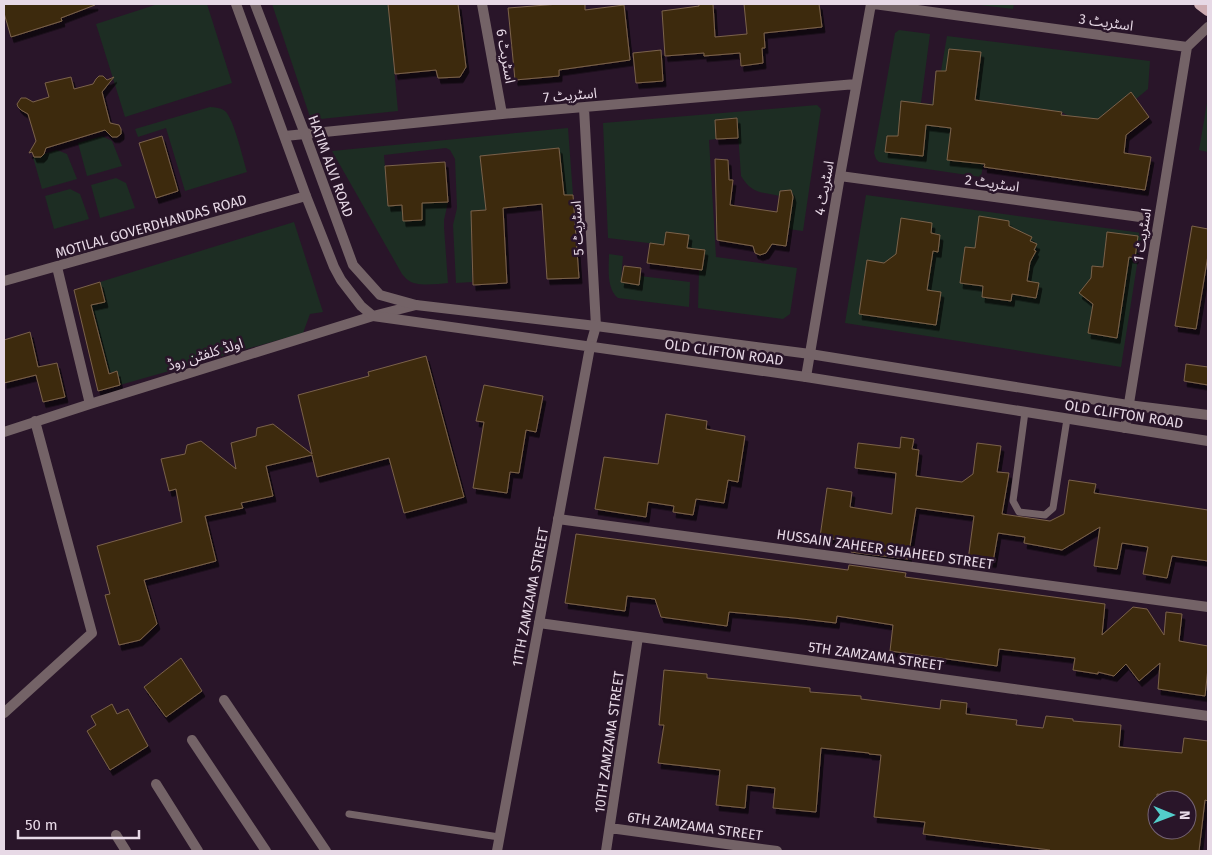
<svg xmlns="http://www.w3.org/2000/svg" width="1212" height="855" viewBox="0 0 1212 855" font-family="'Fira Sans','Noto Sans Arabic',sans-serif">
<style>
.green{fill:#1d2d23}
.building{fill:#3e2911;stroke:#7a6249;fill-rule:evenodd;filter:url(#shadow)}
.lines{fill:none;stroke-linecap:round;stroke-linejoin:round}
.service{stroke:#746367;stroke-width:7}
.minor{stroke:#746367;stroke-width:10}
.tertiary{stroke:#746367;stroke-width:10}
.primary{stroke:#cdabb1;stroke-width:12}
.labels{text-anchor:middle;stroke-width:5;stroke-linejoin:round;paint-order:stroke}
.street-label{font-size:14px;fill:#e7d9e6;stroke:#291529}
</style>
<defs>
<filter id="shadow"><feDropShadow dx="3" dy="5.5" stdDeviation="0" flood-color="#0009"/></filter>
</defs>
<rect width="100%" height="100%" fill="#291529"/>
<path class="green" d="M158,4H207L232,83L125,117L96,24Z
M272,4H388L398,111L311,120Z
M972,4H1014L1013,9Z
M899,30L930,34L921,103L932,104L936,71H941L947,36L1150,61L1148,89L1136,99L1131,92L1098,119L1068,116L1062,112L994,102L981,177L879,162L876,159L874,153L895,33Z
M1208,97V152L1199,150Z
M817,105L821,109L803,231L788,229L793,197V194L791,191L786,190H782L780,196C761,192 752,194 741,176L737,118L715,120L716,139L709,140L716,257L797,268L790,314L783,319L698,308L699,270H702L705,250L687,248L666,232L664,245L608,238L603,123Z
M210,107C215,107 221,108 225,111C234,119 243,159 247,172L185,191L166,128L138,137L135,129Z
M568,128L573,195H564L559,148L480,156L486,210L471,211L472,282L456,283L453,225L457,208L455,159L450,150L446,148L384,155L388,206L402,205L404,221L422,220V203L448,202L444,220V227L448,283C437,284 416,287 408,280C406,279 404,276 402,274L332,151Z
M102,136L112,141L122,166L87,176L78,143Z
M57,150L67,154L77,179L42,189L33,157Z
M116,178L126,183L135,208L100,218L91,185Z
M70,189L80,194L89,219L54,229L45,196Z
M866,195L1142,233L1121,367L845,323Z
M294,222L323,312L310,314L303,333L120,385L117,371L109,374L91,305L105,301L100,282Z
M609,254L623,256L621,282L639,285L640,276L690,282L689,307L618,298C606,288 609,268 609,254Z"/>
<path class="building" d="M4,4H95V5L61,18L62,21L11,37L4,13Z
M388,4H458L466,67L460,77L438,78L436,70L395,74Z
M559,4H585V10L624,5L630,60L559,70V76L515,80L508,8Z
M699,4H713L715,37L747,34L744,4H819L822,27L764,33L765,48H762L763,63L741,66L740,53L704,56V53L665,56L662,11L699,6Z
M949,49L981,52L975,100L1062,112L1061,115L1098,119L1131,92L1149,117L1126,135L1124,153L1151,157L1145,190L984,167L985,164L947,160L951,128L926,125L923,156L885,152L887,136H898L901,101L933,105L936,71H946Z
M661,50L663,81L636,83L633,53Z
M99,76H103L107,80L114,77L102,92L110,123L119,125L121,129V134L117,137H112L105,130L46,148L44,154L41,157H34L32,152L29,153L36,141L28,114L21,110L18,107L17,104L21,98H26L33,102L49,97L45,83L71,77L74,89L93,84L96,79Z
M737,118L738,138L716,139L715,120Z
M162,136L178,191L156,198L139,143Z
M559,148L564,195H573L579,278L547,279L542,204L503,208L507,283L473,285L471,211L486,210L480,156Z
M715,159L728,160L729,180H733L730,205L777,212L780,191L791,190L793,197L786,246L772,244L766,253L760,255L755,253L753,246L717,240Z
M445,162L448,202L422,203V220L403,221L402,205L388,206L385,166Z
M979,216L1009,221V226L1032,237L1030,241L1037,244L1034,250L1036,251L1030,262L1027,281L1039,283L1036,298L1012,294L1011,301L982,297L983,286L960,283L965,247L975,248Z
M901,218L932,223L931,233L940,235L938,252L933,251L927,290L941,292L936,325L859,314L867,260L884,263L896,254Z
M1192,226L1208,229V255L1196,329L1175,326Z
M666,232L689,235L687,248L705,250L702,270L647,263L650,243L664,245Z
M1107,232L1138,236L1135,258L1129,257L1117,338L1088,333L1093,304L1079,293L1091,278L1092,266L1103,267Z
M624,266L641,268L639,285L621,282Z
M100,282L105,302L91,305L109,374L117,371L120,385L98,391L74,290Z
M30,332L38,367L57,363L65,397L43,402L36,375L4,383V340Z
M426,356L464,497L404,513L389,458L317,477L312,455L266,466L273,496L241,503L243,508L205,516L216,561L144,580L157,624L140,640L119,645L105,595L110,594L97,546L182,522L176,489L169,491L161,459L185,454L187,445L201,441L236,469L231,443L256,436L257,428L273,424L312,454L298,395L369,376L368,372Z
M1186,364L1208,367V385L1184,381Z
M484,385L543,396L536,432L526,430L519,473L510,472L507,493L473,488L484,422L476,421Z
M666,414L707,421L706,429L745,436L738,482L728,480L724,503L696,499L693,515L673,512L674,506L648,502L646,517L595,509L604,457L658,464Z
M901,437L914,439L912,449L919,450L916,476L962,482L973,474L977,443L1001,446L997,472L1009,473L1002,514L1050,521L1064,514L1069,480L1096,484L1094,493L1208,510V561L1172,556L1167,578L1143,574L1148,547L1122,543L1117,569L1094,566L1100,527L1062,550L1024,543L1025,537L998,533L993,562L968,560L974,516L916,508L908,559L851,552L852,542L820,537L827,488L852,492L850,507L892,514L896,473L855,468L858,443L900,448Z
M576,534L848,570L849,565L906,573L905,577L1105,604L1102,635L1133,607L1147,609L1164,635L1166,612L1182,614L1179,641L1208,646V668L1205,696L1158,689L1160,663L1139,681L1126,664L1114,676L1098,672V674L1073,670L1075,658L999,649L997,666L890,651L893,625L837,616L836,623L794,618L729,612L727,626L661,617L655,599L627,596L625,611L565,603Z
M181,658L202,691L166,717L144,687Z
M664,670L707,674V678L810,688V692L861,696V699L940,709L941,700L967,703L966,714L1017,720L1016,725L1043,728L1046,716L1073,719V721L1121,725L1119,747L1182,753L1184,738L1208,741V801L1205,800L1199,851H1050V850L923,834L925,822L874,817L881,755L869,754V753L821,748L816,812L773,808L775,788L747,785L745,808L716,805L720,770L658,763L664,725H659ZM1157,794L1187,798V830H1157Z
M112,704L117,714L128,709L148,746L110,770L87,731L96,725L91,716Z"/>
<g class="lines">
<path class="service" d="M1025,412L1013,501L1019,512L1045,515L1053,508L1067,419
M349,814L499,837"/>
<path class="minor" d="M482,4L502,114
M874,4L1187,47L1208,27
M584,108L596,326L590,347
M285,136L502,114L856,84
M840,176L1140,217
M57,267L90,404
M4,281L306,196
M806,377L840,176L871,4
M1125,428L1187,47
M4,432L90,404L373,316L416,305
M558,519L1208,607
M539,623L1208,716
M224,700L326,851
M4,713L92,633L35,421
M192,740L266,851
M156,784L198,851
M610,828L777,851
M116,835L126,851
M606,851L638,637"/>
<path class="tertiary" d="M236,4L306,196L334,267L341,280L361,306L373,316L806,377L1208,441
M255,4L305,134L353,265L380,295L416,305L596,326L810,354L1128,405L1208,415
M497,851L590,347"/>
<path class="primary" d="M1200,4L1208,10"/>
</g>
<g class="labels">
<g class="street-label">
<text transform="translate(1106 22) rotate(8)" y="5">اسٹریٹ 3</text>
<text transform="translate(506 56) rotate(80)" y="5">اسٹریٹ 6</text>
<text transform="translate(570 95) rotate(-5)" y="5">اسٹریٹ 7</text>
<text transform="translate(331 166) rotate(70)" y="5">HATIM ALVI ROAD</text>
<text transform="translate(992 183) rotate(8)" y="5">اسٹریٹ 2</text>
<text transform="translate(824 188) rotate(-80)" y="5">اسٹریٹ 4</text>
<text transform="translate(151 226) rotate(-16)" y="5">MOTILAL GOVERDHANDAS ROAD</text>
<text transform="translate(577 228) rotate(-93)" y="5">اسٹریٹ 5</text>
<text transform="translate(1142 235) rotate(-81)" y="5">اسٹریٹ 1</text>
<text transform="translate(724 352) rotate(8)" y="5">OLD CLIFTON ROAD</text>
<text transform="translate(205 354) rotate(-17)" y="5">اولڈ کلفٹن روڈ</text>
<text transform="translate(1124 414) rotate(9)" y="5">OLD CLIFTON ROAD</text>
<text transform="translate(885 549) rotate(8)" y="5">HUSSAIN ZAHEER SHAHEED STREET</text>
<text transform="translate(530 597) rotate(-79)" y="5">11TH ZAMZAMA STREET</text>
<text transform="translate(876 656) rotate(8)" y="5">5TH ZAMZAMA STREET</text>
<text transform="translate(609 742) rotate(-82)" y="5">10TH ZAMZAMA STREET</text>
<text transform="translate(695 826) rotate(8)" y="5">6TH ZAMZAMA STREET</text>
</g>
</g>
<rect width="1212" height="855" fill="none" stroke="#e7d9e6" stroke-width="10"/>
<g transform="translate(1172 815) rotate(91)"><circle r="24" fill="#291529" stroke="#756375"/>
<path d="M0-4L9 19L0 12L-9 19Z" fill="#53cdcb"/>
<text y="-8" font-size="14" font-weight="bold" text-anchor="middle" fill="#e7d9e6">N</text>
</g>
<path d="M18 830v8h121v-8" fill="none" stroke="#e7d9e6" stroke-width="2.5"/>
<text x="25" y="830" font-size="15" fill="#e7d9e6" stroke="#291529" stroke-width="4" paint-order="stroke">50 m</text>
</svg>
